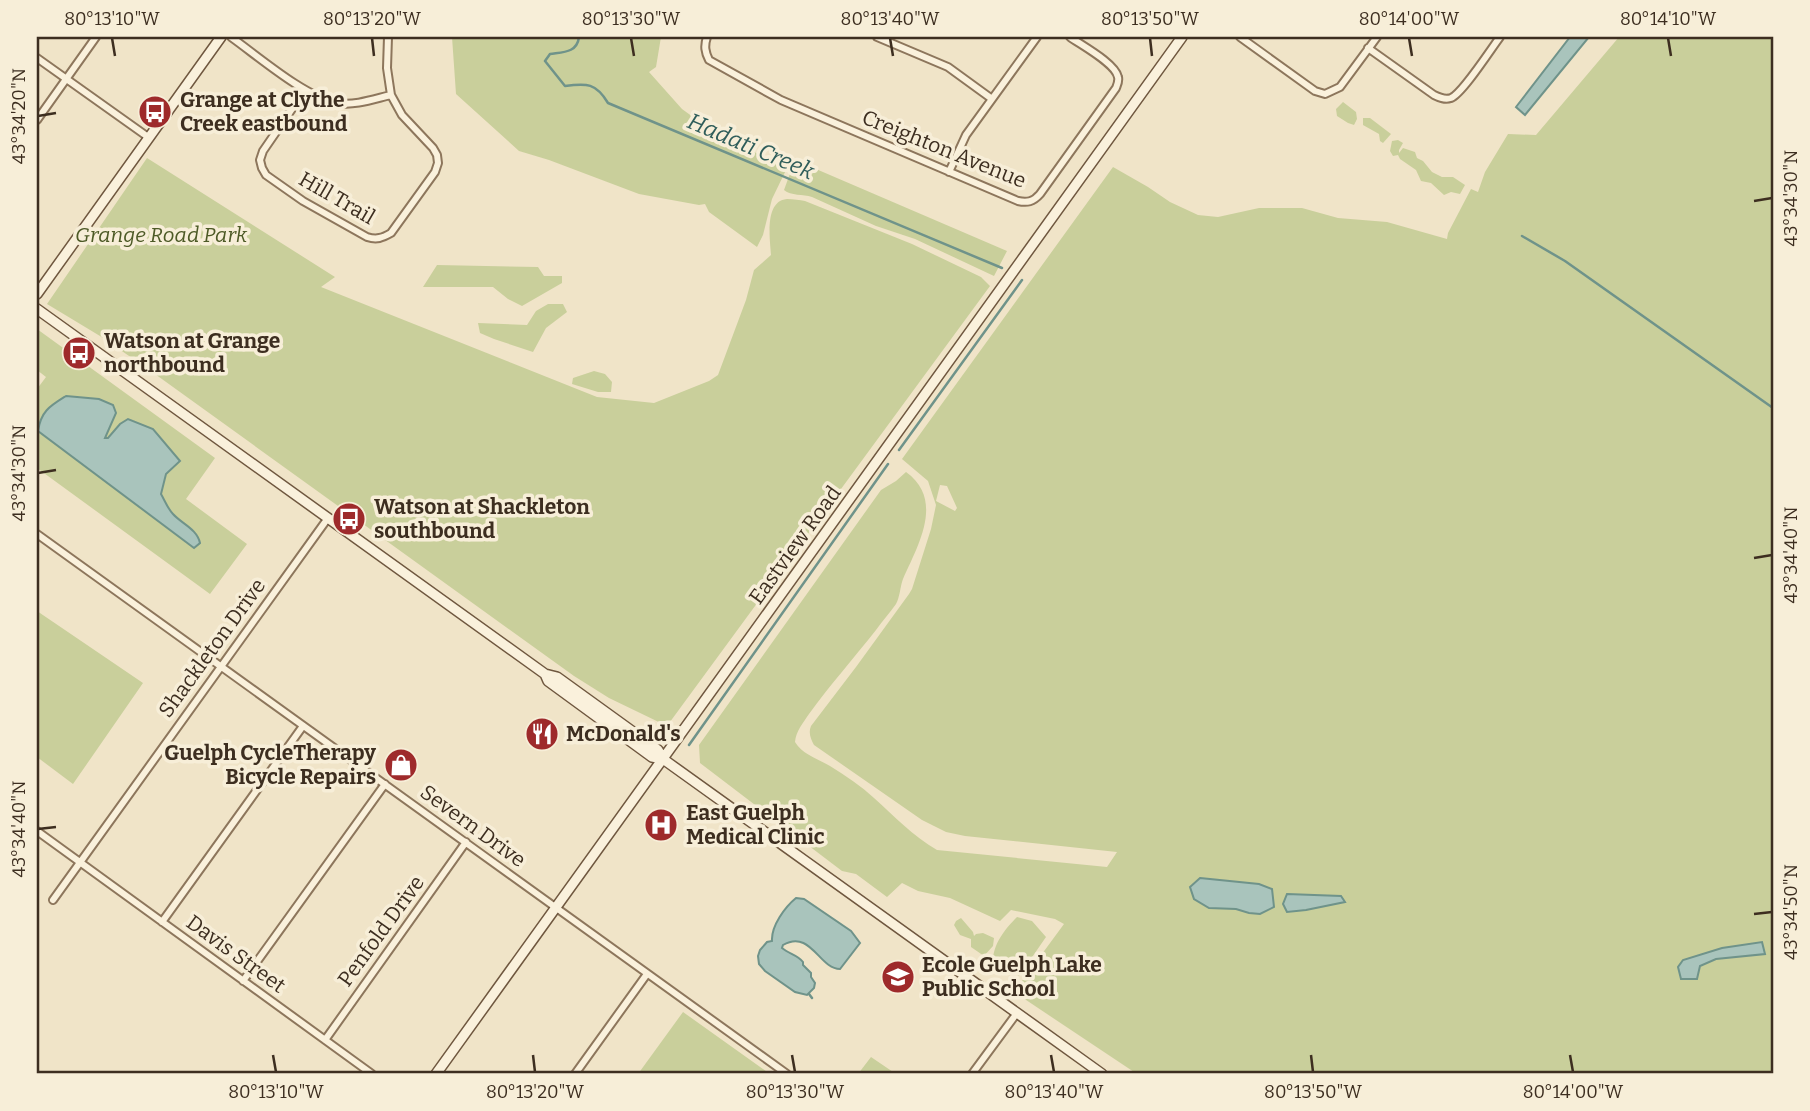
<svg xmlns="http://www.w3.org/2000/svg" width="1810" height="1111" viewBox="0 0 1810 1111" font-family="Bitter,serif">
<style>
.green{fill:#c9cf9b;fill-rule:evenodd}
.water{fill:#a9c4bc;stroke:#6f938a;stroke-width:2}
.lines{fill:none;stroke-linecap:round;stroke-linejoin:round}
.stream{stroke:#6f938a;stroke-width:2.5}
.street-casing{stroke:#8d765c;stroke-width:10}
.secondary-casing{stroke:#6f573f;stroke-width:12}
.street{stroke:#faf1dc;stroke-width:6}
.secondary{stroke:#faf1dc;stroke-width:9}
.ticks{fill:none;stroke:#3d2e20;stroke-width:2.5}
.labels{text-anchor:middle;stroke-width:7;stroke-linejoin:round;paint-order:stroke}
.poi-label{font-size:21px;font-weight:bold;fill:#3d2e20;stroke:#f7eed8;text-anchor:start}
.street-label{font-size:21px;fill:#3d2e20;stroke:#f7eed8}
.park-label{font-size:21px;font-style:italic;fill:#4d5a26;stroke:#f7eed8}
.water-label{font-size:23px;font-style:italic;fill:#2f5d5a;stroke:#f7eed8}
.neatline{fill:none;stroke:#3d2e20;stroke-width:2.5}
.ticks-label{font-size:18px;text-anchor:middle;fill:#3d2e20}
</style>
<rect width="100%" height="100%" fill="#f0e4c8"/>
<path class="green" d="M452,37H661L656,67L649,72L682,109L715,133L787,168L772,199L763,235L757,247L709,212L705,204L699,205L639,194L549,160L519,151L456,94Z
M1619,37H1773V1074H1137L1014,992L1064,924L1055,919L1011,910L1000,921L950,898L918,891L902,883L887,897L856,874L842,871L700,763L699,745L881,490L896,481L906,472C945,500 918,545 903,579C900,587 900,597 896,604C890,613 882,621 876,630C854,658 830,685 809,714C803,723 796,731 795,742C802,754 818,759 830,766C846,776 861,786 874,798C894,816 913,836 937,850L1107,867L1117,852L965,836L946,832L922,820L814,745C811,739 808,733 811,726L856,667L909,594L912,589L931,529L936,505L928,481L902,459L1113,167L1148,187L1170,202L1198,215L1218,217L1259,208H1302L1338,218L1387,222L1447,239L1448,233L1471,189L1478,192L1485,172L1508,134L1536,135ZM940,485L947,486L957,508L955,511L936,501Z
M1343,102L1356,112L1357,119L1354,125L1348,123L1337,116L1336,109Z
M1363,118H1370L1391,134L1383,143L1380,141L1379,134L1363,125Z
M1398,140L1403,143L1399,150V153L1403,148L1415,152L1417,158L1423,161L1432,172L1442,177H1453L1465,185L1460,194L1451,192L1444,195L1431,183L1421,181L1416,170L1400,159L1398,155L1393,156L1390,151L1392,141Z
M147,158L335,277L321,287L597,397L654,403L709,381L718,375L746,300L754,270L771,255C770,239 764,201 787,199C793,199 800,200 805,201L912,244L981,277L990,286L667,726L609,698L574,676L148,369L100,336L47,304Z
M795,160L1007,251L994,276L915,239L876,226L812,197C803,194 791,196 784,190Z
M437,265L538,267L544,276H562V283L522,306L508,299L493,287H423Z
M548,304H563L567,312L546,328L533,352L494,339L480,333L478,323L527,325L536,311Z
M37,329L215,458L186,499L247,544L210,594L37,468V389L46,377L37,370Z
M594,371L605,374L612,382L611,392H598L572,384L573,378Z
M37,611L143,683L73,784L37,757Z
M1017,917L1032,921L1046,937L1019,976L993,961C993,944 1005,929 1017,917Z
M961,918L973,932L974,936L976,934L983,933L994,938L993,946L984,956L971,947V939L960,935L954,925L956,921Z
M683,1012L770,1074H638Z
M871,1057L896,1074H858Z"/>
<path class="water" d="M1570,37H1589L1525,115L1516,107Z
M66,396L99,399L113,405L116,413L105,438H108L120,424L128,419L153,429L180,461L166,474L161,494C165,501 168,509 173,514C182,524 197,529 200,543L194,548L38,431C41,411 50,406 66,396Z
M1200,878L1259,884L1272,889L1274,907L1260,914L1249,913L1236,909L1209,908L1194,899L1190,887Z
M1287,894L1341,896L1345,902L1306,910L1287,912L1283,904Z
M796,898L804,899L851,931L860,943L840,969C819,969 811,929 783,945L782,948C789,954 798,955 803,962V965L811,973V977L815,983L814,988L807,995L795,992L765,971L759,964L758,956L760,950L767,942L772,941C771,926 785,907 796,898Z
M1762,942L1765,954L1716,959L1700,966L1697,979H1681L1678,967L1683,960L1722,948Z"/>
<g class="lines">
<path class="stream" d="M579,37C577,53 563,52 550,54L545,61L565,86C587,83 596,83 608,103L1002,268
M1522,236L1565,261L1773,408
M899,450L1022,280
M689,745L888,464
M809,994L812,998"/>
<defs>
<path id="street" d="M231,37C259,57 305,97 337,103C355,106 374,99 391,95
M707,37C704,46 705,52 709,60L781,100L1018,201C1027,203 1033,202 1040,194L1116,88C1118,83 1119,81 1118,77C1115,63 1081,45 1070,37
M877,37L948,67L992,99
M1240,37L1315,91L1325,94L1340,87L1377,37
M1368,48L1434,95C1440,98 1445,100 1451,98C1462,94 1491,49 1500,37
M37,58L148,137
M305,90L263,151L260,160L262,168L266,175L303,201L367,237C377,240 382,238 391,233L435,172L438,163L437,155L433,148L402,115L391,95L387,68L388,37
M37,120L96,37
M949,172L966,135L1037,37
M37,534L787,1074
M37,831L372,1074
M53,900L328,518
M162,922L303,726
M243,981L385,784
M325,1040L466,842
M575,1074L647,974
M972,1074L1017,1013"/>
<path id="secondary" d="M37,294L221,37
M37,309L545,674L557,677L658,750L663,759L1102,1074
M545,674L548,681L652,757L663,759
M436,1074L1182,37"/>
</defs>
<use href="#street" class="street-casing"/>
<use href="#secondary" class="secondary-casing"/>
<use href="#street" class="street"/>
<use href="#secondary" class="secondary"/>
</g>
<path class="ticks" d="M112,38L115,56M372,38L374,56M631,38L634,56M890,38L893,56M1150,38L1152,56M1409,38L1412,56M1668,38L1671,56M38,116L56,113M1754,201L1772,198M38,473L56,470M1754,558L1772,555M38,829L56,827M1754,914L1772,912M273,1055L276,1072M533,1055L535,1072M792,1055L795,1072M1051,1055L1054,1072M1311,1055L1313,1072M1570,1055L1573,1072"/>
<defs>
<symbol id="bus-disc" viewBox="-11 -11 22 22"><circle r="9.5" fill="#9e2a2b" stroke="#f7eed8"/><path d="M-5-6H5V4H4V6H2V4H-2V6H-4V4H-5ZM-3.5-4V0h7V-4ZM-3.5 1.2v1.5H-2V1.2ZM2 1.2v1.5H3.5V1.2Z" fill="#fff"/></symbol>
<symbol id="restaurant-disc" viewBox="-11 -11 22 22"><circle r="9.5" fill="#9e2a2b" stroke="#f7eed8"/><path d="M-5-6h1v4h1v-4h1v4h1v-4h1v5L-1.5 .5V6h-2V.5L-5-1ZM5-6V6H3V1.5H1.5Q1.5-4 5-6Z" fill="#fff"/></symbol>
<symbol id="shop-disc" viewBox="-11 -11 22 22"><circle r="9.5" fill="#9e2a2b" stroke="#f7eed8"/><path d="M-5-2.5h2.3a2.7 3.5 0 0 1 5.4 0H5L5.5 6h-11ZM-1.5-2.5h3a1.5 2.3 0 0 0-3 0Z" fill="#fff"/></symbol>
<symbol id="hospital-disc" viewBox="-11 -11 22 22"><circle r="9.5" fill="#9e2a2b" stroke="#f7eed8"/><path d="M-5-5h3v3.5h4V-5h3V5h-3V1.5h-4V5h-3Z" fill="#fff"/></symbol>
<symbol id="school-disc" viewBox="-11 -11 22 22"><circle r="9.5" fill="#9e2a2b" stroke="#f7eed8"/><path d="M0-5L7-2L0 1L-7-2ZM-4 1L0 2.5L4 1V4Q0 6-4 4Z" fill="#fff"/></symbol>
</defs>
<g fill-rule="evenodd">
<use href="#bus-disc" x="136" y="93" width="38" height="38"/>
<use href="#bus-disc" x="60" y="334" width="38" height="38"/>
<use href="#bus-disc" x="330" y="500" width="38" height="38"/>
<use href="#restaurant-disc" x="523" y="715" width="38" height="38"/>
<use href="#shop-disc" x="382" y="746" width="38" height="38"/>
<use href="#hospital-disc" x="642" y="806" width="38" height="38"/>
<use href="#school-disc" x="879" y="958" width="38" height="38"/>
</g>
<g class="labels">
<g class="poi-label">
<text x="180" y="107">Grange at Clythe<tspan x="180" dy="24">Creek eastbound</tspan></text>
<text x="104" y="348">Watson at Grange<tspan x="104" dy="24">northbound</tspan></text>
<text x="374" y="514">Watson at Shackleton<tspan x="374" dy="24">southbound</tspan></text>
<text x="566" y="741">McDonald's</text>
<text x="376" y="760" text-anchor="end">Guelph CycleTherapy<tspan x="376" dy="24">Bicycle Repairs</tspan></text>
<text x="686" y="820">East Guelph<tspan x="686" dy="24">Medical Clinic</tspan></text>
<text x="922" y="972">Ecole Guelph Lake<tspan x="922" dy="24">Public School</tspan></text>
</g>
<g class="street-label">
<text transform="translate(944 149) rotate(22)" y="7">Creighton Avenue</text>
<text transform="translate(337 198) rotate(30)" y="7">Hill Trail</text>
<text transform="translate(795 545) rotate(-54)" y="7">Eastview Road</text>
<text transform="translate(212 648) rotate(-54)" y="7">Shackleton Drive</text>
<text transform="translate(473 826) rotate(36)" y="7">Severn Drive</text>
<text transform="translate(381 931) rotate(-54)" y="7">Penfold Drive</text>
<text transform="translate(236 954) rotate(36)" y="7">Davis Street</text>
</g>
<g class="park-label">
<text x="161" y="242">Grange Road Park</text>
</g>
<g class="water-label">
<text transform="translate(751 146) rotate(23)" y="8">Hadati Creek</text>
</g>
</g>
<rect width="1810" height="1111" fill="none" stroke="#f7eed8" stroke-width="77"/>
<rect x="38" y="38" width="1734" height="1034" class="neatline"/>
<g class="ticks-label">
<text x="112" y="25">80°13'10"W</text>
<text x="372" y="25">80°13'20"W</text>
<text x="631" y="25">80°13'30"W</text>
<text x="890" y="25">80°13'40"W</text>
<text x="1150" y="25">80°13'50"W</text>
<text x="1409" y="25">80°14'00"W</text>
<text x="1668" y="25">80°14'10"W</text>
<text transform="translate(19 116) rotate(-90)" y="6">43°34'20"N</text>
<text transform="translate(1791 198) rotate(-90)" y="6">43°34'30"N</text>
<text transform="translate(19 473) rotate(-90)" y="6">43°34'30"N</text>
<text transform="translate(1791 555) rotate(-90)" y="6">43°34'40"N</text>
<text transform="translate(19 829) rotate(-90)" y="6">43°34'40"N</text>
<text transform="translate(1791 912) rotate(-90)" y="6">43°34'50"N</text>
<text x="276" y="1098">80°13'10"W</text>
<text x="535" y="1098">80°13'20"W</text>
<text x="795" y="1098">80°13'30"W</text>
<text x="1054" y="1098">80°13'40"W</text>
<text x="1313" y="1098">80°13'50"W</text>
<text x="1573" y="1098">80°14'00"W</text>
</g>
</svg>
